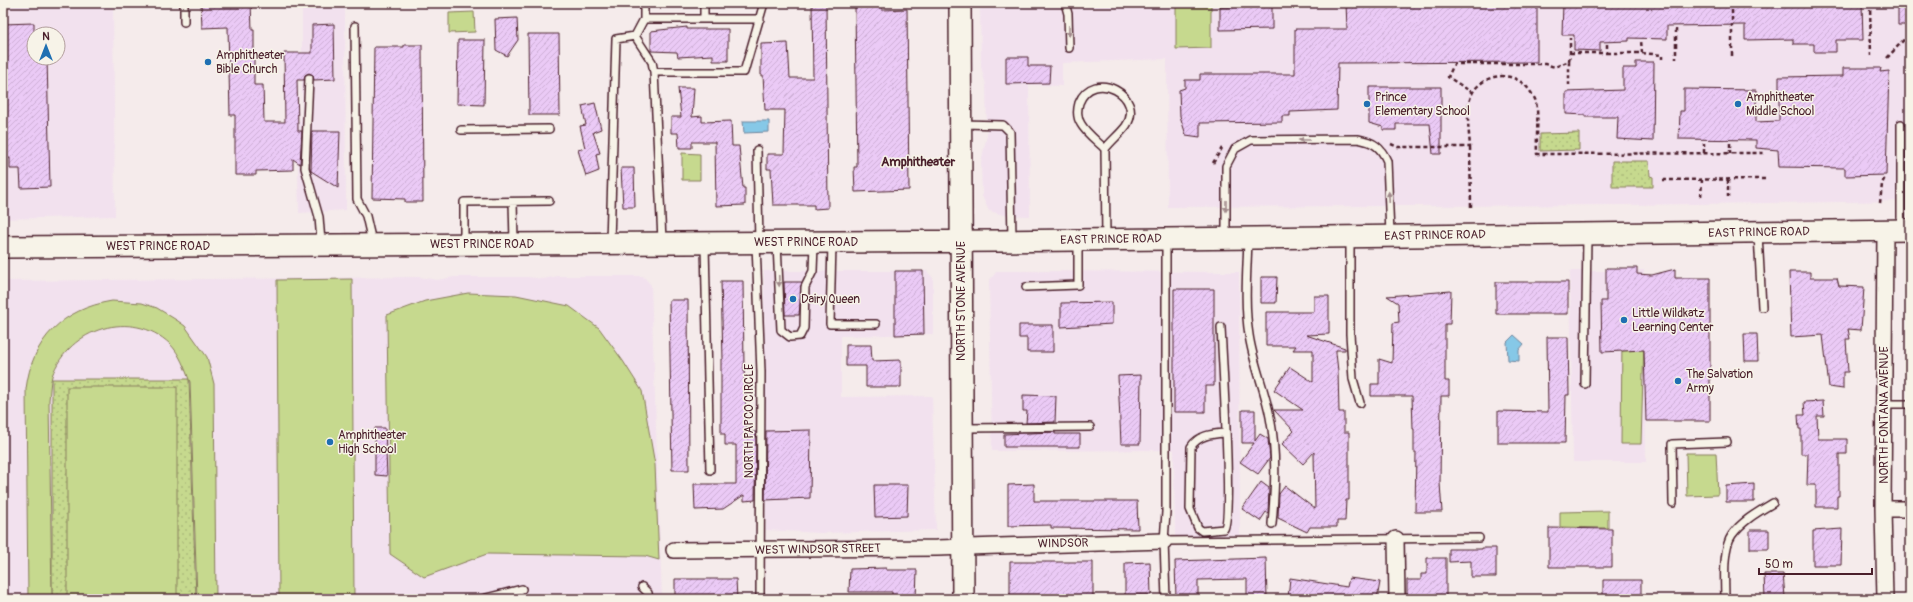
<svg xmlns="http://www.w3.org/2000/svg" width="1913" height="602" viewBox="0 0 1913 602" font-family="Pangolin,sans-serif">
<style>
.built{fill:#f2e1ee;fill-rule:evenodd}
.grass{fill:url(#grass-dots);stroke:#887c5c}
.park{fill:#c6d98e;stroke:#887c5c}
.water{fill:#86c8e7;stroke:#6e849c}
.building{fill:url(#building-hatch);stroke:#4a1f2b}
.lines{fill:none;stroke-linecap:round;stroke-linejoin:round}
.lane-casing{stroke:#4a1f2b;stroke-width:10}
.street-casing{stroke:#4a1f2b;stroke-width:18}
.secondary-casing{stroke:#4a1f2b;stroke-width:24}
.path{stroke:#4a1f2b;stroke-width:2.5;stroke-dasharray:4 3;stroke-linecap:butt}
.lane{stroke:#f7f3e8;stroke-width:7}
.street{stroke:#f7f3e8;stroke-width:15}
.secondary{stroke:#f7f3e8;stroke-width:21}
.oneway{fill:#a0898a}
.poi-dot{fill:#1f6fb2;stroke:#f7f3e8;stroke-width:1.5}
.labels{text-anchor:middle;stroke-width:3;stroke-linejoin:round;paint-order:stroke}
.poi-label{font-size:12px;fill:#4a1f2b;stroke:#f7f3e8;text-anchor:start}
.street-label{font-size:12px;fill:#4a1f2b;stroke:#f7f3e8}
.neighbourhood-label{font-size:13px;font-weight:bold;fill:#4a1f2b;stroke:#f7f3e8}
</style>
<defs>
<pattern id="grass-dots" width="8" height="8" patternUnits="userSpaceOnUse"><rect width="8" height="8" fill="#c6d98e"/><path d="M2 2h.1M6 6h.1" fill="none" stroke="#acba7b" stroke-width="1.8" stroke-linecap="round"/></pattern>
<pattern id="building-hatch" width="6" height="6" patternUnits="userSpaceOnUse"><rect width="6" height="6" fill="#ebcaf6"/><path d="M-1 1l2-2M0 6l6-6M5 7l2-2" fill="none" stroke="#cbadd3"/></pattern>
</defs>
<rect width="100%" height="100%" fill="#f5ebeb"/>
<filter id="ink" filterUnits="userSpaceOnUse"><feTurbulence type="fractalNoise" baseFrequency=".025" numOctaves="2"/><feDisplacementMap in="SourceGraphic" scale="8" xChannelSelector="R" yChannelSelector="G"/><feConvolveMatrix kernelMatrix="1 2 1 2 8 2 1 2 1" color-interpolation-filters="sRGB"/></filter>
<g filter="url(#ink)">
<path class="built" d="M3,3H113L115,216L3,219ZM34,34H58V58H34Z
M980,3H1910V201L1622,205L1168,207L1167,59L1062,63V86L1029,85L1030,216L1004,215L989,211L982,196L981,162L987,135L986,85L981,67Z
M302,8H345L346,210L299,213L297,127L302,115Z
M1606,268H1637V270H1644L1646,462H1573L1570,271H1606Z
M764,271H927L933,278V334L841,336V397L932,396L936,530L820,533L766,530Z
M997,271L1239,272L1240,535L1175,537L1174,450L992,451L989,281Z
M558,276H643L651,285L662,599H3V281L420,277L437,280L454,277H528L543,279Z"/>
<path class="grass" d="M1219,3H1336L1220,7Z
M1579,133V150L1540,151V134Z
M1612,161H1649L1650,176L1653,177V187H1612Z
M52,379H189L196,599H52Z"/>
<path class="park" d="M1176,3H1211V48L1176,49Z
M474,12L475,32L449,33V13Z
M682,153L700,154V180H682Z
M352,279L354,599H279L277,280Z
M468,293L516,295L569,306L599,328L623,361L642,391L655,465L659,560L645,556L487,554L424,577L390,554L387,315L425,301Z
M112,301L142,303L157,308L178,321L185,326L207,357L214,384L216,599H197L190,382C185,369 180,354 170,344C132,308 69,328 52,376C50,383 50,393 49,400L52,599H28L26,389C32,339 63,309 112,301Z
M1622,340H1644L1641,444H1621Z
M67,387H177V599H67Z
M1686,453H1716L1718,495L1687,496Z
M1608,511V528L1560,527V512Z"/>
<path class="water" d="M743,121H769V132L744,133Z
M1514,335L1524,344L1519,350V361L1508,360L1507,342Z"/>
<path class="building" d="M201,3H251L252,30H254V85H263L264,122H285L284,53H312V25L334,24L335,79L314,80L313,75L309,73L305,75L304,80H297L298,131H302L300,164L293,159V170L256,171V175H235V115H230L228,27L202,28Z
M812,3H826L828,208L814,209V205H773L771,169H767V154H784L785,110H765L763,75H761V44L788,43L790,78H813Z
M1346,3H1537V62L1338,63L1337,110L1290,112V116H1282V122L1200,123V137L1186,135L1180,116L1179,90L1185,88V80H1200V74H1295V29H1347Z
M1563,3H1862L1863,40H1836V52H1814V44H1793V39L1745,40V25L1667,26V39L1629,38V41L1600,42V51L1574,50V35H1562Z
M1898,3H1910V25H1898Z
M855,6H882V10L907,9L909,190L855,192L854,167H857Z
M1272,6V29L1220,30V7Z
M517,18L518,40L507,56L496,50L495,19Z
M34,23V58H47L50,187L21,188L20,169H10V158L3,159V24Z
M687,27V29H728V61H713V55L678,57L677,52L651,51V31Z
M528,34H559L560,115H529Z
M458,40H485L484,105L457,104Z
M404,45H422L423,202H405V199L372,198L374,47H404Z
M1006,57H1028V66H1050L1049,83L1006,84Z
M1636,62H1654L1653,141L1617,139L1618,117H1585V115L1566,114V92L1623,90V68H1636Z
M1843,68H1881L1880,72L1889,71L1886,175L1845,176V168L1779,167L1778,150L1756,148V140L1679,139L1680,111H1684V89L1756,90V122L1779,121V77L1843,76Z
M1369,87H1441V154H1433L1430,124H1396V130H1383V127L1369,123Z
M678,88H694L692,117L702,116V122L731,121L732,146H739L743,188H745V205L716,206L715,142H692V148H679L678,133H671V117H681Z
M595,103L601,129L593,132L600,153L596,154L599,171L586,176L578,150L585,148L580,126L586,125L582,106Z
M312,131H340L338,188L311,171Z
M621,168H634L635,207H623Z
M1606,268H1637V274L1652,275L1675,269V278H1710V421H1646L1644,350L1602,352L1601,301H1606Z
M895,271H923L924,334L895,335Z
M1789,272H1810V278H1837L1839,286L1864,287L1861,330L1848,329L1850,339H1846L1848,372H1843V389L1829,387L1823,335L1791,337Z
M1261,277H1277L1276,303H1261Z
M721,281H743L744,369L747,432H756L755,500L744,501V495L723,509L695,510L694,484H736V445H725V434H721V359H723Z
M784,282H802L799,315H785Z
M1496,282H1568V314H1496Z
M1174,289H1214V386H1205V412H1174Z
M1451,291L1450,324H1445V381H1449V396H1441L1440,483L1442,512H1415L1416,452H1414V429H1413L1412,396H1371V384H1379V359L1392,363L1393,323L1399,322L1398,303L1387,296Z
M1314,296H1329V334L1306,335L1345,348V350H1336V353L1338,371L1339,412H1344V432H1349V500H1346L1345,521H1337V527H1310L1307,532L1278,518L1279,494L1285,486L1315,509L1314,452L1303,464L1282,444L1294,431L1274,410H1303L1274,390L1290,367L1313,382V350H1293L1296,346H1266V312H1314Z
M669,300H688L689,470H672Z
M1112,302V324L1061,327V303Z
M1019,325H1053V352H1027V338H1019Z
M1744,334H1757L1758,361H1745Z
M1547,337H1568L1569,395H1566L1565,443H1498V411L1548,412Z
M846,345H871L872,361L901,360V387H866V366H846Z
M1141,375L1140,444H1121L1118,376Z
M1023,395L1056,396L1055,422L1026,423L1027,411H1023Z
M1823,401L1824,416H1817L1818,439H1847V454H1839V496H1837V507H1816V485H1807L1808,454H1801V429H1799L1798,415H1805L1804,402Z
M1242,410H1255V441L1260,434L1268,439L1270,458L1258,474L1240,462L1254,443H1242Z
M375,428H385L387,476L375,475Z
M811,430L810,498L765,500L766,431Z
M1055,432V434H1080V447H1004V434Z
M1261,482L1269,488L1268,513L1266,512L1260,521L1242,509Z
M1034,484V501H1137L1138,529L1051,528V525L1008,526V485Z
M1754,484V502H1726V486Z
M874,485H908L907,516L875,517Z
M1549,528L1612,529V567H1549Z
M1842,529L1841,565H1813V531Z
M1750,530H1769V549H1750Z
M1482,548H1496V577H1471V561L1449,562V549H1482Z
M1266,558L1267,599H1247V579L1198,580V599H1176L1175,561Z
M1427,558H1446V599H1407V580H1421V574H1427Z
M1010,562H1093V599H1010Z
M1150,562L1151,595H1125V563Z
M886,568V570H917L916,599H892V592H849L850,569Z
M1764,574H1783L1785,597H1781V599H1765Z
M1290,578L1347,587L1349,578L1380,582L1377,599H1296L1288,598Z
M675,579H736L737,599H675Z
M1603,580H1641V599H1603Z"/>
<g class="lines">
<defs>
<path id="lane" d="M184,3V22
M704,3V19
M1065,3L1068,14L1069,48
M644,19H760
M355,26L357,199L366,216L372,242
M635,36L652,62L654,72L662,240
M654,72H744L764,3
M309,78L305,168L319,217L321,242
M962,124L1003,125L1010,132L1012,239
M1901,124V229
M461,130L549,129
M1105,149C1111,141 1120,134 1126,126C1146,96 1093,67 1079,103C1077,110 1077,118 1081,124C1086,133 1097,141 1105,149L1106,239
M757,150L759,242
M513,202L514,241
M1758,234L1762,307
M1226,237V166L1235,149L1251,140L1358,139C1374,142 1381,147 1387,161L1390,234
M1350,239V334L1353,379L1360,403
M1248,240C1247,271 1244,304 1249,335C1253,363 1265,390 1270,417C1277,453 1275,489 1272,524
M1166,241V512L1164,541L1166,599
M610,242L616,39L635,36L644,19V3
M464,243V202L549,201
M832,243L830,324H876
M756,244L761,372L760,599
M777,244L781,330L790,337L800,336L804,328L805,287L813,271L814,245
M705,245L710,470
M1026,287L1078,285V242
M1221,327C1222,354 1233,519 1224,529L1202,531L1198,528L1190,509L1191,447C1198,435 1212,434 1225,433
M1585,384L1587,236
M1884,404H1910
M965,428L1090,427
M1673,503L1672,444L1727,442
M1164,541L1479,538
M642,587L648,593L649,599
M482,599L522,589
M1725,599C1725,582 1722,549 1732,535C1742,521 1758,512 1773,503"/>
<path id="street" d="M1885,230L1883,509L1885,599
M1883,509H1910
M1396,539L1397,599
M674,550L937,548L1164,541"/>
<path id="secondary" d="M960,3L963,599
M3,247L997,241L1910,230"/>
</defs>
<use href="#lane" class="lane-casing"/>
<use href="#street" class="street-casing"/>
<use href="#secondary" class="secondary-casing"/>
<path class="path" d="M1732,3V59
M1870,3L1871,58
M1676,29V59
M1570,53H1607V43
M1607,53H1642L1641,40
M1642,53L1662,55V59
M1887,58L1910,33
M1569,61L1570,53V38
M1473,93L1448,77L1454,64H1545L1555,67L1569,61V85
M1730,143V153
M1391,144L1398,147H1470C1469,130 1464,103 1475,89C1490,71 1517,72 1530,91C1532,94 1535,98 1536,102C1539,116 1536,139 1537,154L1766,153
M1470,147L1471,207
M1704,153V143
M1213,163L1222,148
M1663,180L1766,179
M1728,180V197
M1701,197L1702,180
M1880,203L1882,184L1885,177"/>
<use href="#lane" class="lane"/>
<use href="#street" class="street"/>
<use href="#secondary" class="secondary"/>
</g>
<defs><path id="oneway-solid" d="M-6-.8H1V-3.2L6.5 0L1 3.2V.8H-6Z"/></defs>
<g class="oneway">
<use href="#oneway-solid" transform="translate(1069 31) rotate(90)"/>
<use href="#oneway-solid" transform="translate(1304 140) rotate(180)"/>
<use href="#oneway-solid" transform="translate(1389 197) rotate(-93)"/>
<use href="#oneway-solid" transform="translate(1226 206) rotate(90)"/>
<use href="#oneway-solid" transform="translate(779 281) rotate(88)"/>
</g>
</g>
<g class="poi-dot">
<circle cx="208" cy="62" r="4"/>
<circle cx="1367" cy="104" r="4"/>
<circle cx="1738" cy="104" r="4"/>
<circle cx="793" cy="299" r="4"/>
<circle cx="1624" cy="320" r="4"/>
<circle cx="1678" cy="381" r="4"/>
<circle cx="330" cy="442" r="4"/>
</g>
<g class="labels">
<g class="poi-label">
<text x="216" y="59">Amphitheater<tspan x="216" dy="14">Bible Church</tspan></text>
<text x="1375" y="101">Prince<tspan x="1375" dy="14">Elementary School</tspan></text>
<text x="1746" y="101">Amphitheater<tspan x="1746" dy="14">Middle School</tspan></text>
<text x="801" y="303">Dairy Queen</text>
<text x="1632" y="317">Little Wildkatz<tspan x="1632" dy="14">Learning Center</tspan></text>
<text x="1686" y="378">The Salvation<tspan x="1686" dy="14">Army</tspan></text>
<text x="338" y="439">Amphitheater<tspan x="338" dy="14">High School</tspan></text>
</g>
<g class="street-label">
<text transform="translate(1759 232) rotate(-1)" y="4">EAST PRINCE ROAD</text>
<text transform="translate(1435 235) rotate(-1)" y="4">EAST PRINCE ROAD</text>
<text transform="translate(1111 239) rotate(-1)" y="4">EAST PRINCE ROAD</text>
<text x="806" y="246">WEST PRINCE ROAD</text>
<text x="482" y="248">WEST PRINCE ROAD</text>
<text x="158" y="250">WEST PRINCE ROAD</text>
<text transform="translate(961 301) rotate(-90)" y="4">NORTH STONE AVENUE</text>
<text transform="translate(1884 415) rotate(-90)" y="4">NORTH FONTANA AVENUE</text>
<text transform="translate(749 421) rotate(-90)" y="4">NORTH PAPCO CIRCLE</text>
<text transform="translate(1063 543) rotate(-1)" y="4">WINDSOR</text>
<text transform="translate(818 549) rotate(-1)" y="4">WEST WINDSOR STREET</text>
</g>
<g class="neighbourhood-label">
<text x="918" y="166">Amphitheater</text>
</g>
</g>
<rect width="1913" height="602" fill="none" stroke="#f7f3e8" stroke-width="16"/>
<rect x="8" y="8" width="1897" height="586" fill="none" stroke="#4a1f2b" stroke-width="1.5" filter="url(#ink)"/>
<g transform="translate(46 46)"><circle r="19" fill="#f7f3e8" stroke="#b29e9c"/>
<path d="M0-3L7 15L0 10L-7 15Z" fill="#1f6fb2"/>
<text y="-6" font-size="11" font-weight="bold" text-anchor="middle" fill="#4a1f2b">N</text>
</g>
<path d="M1759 568v6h113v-6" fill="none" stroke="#4a1f2b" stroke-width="2"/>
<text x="1765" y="568" font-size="12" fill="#4a1f2b" stroke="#f7f3e8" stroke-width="3" paint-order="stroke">50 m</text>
</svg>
